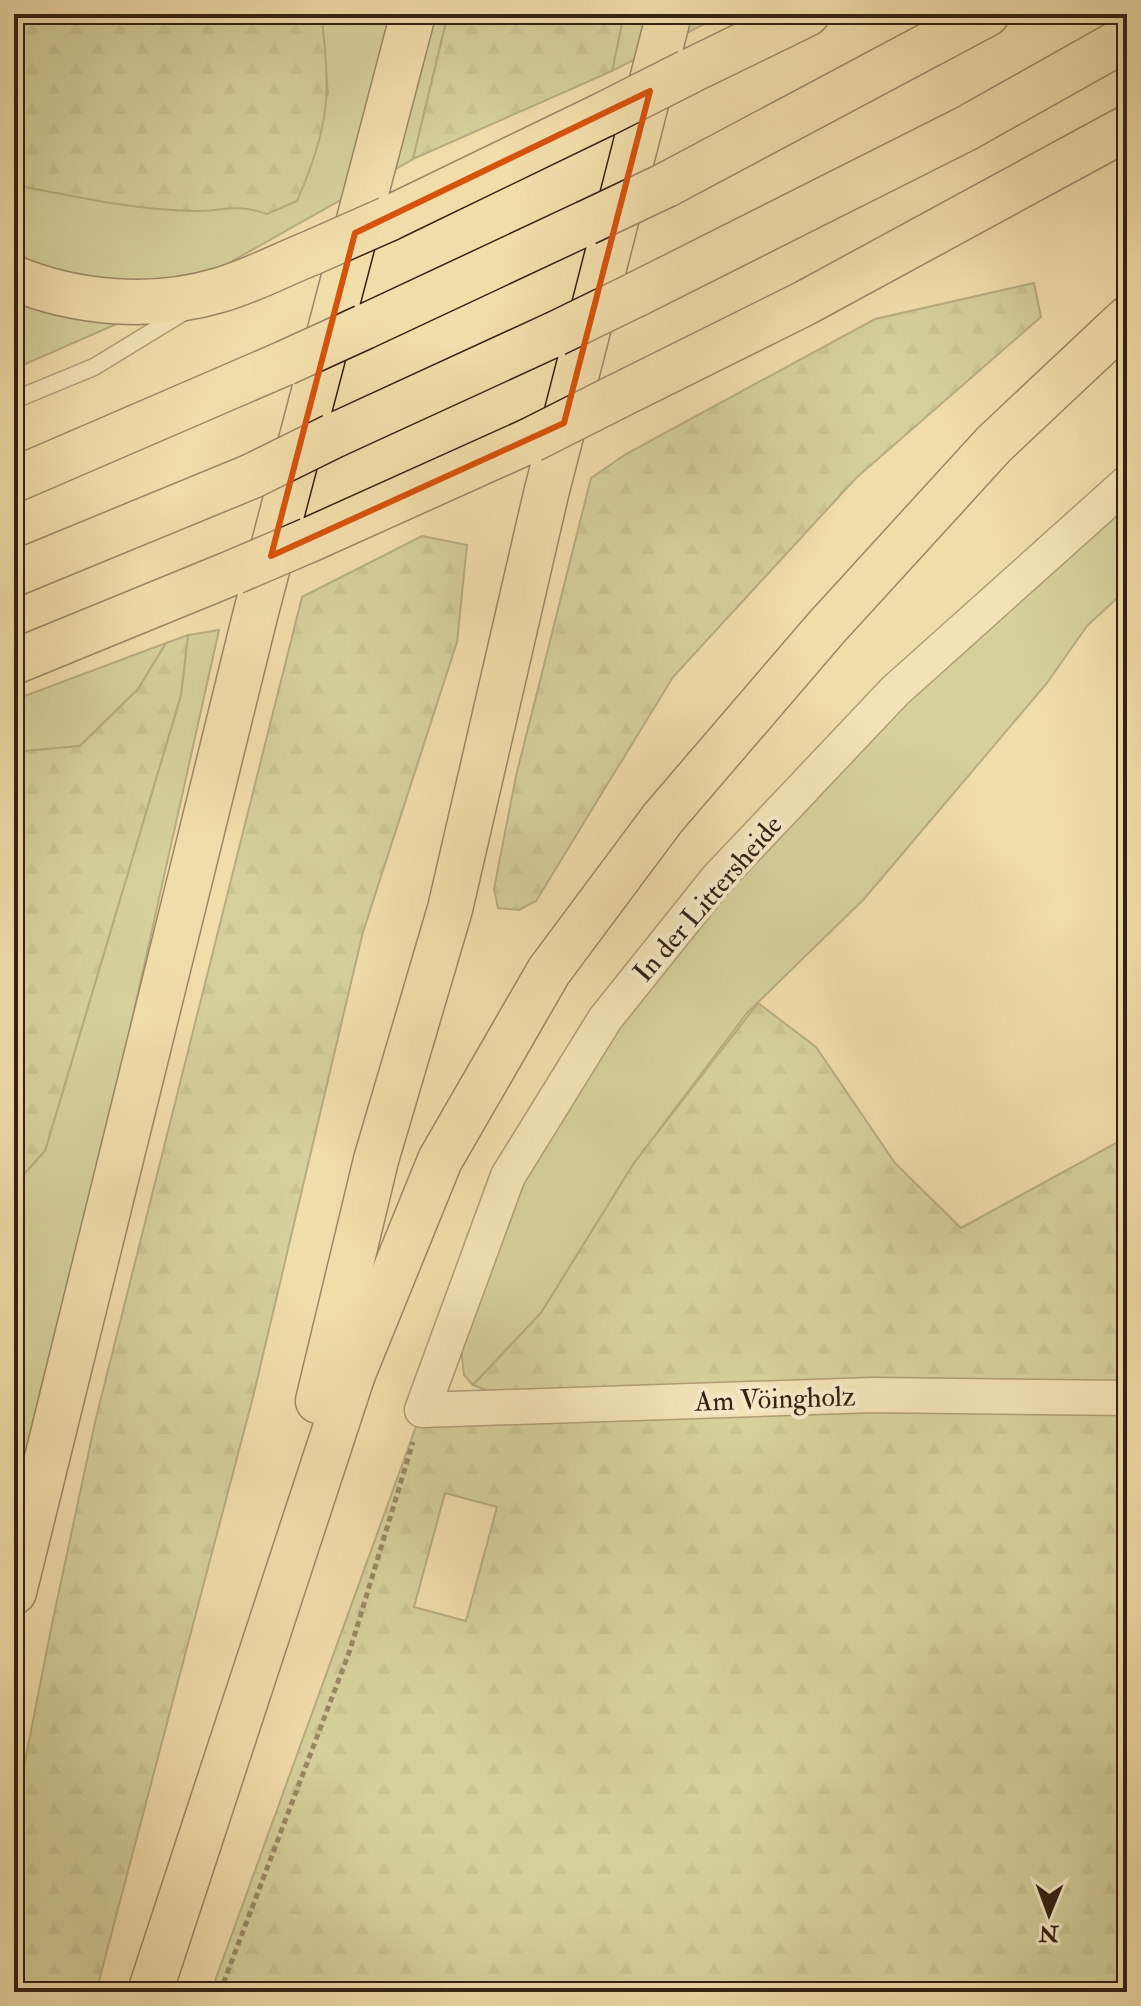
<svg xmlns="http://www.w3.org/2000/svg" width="1141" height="2006" viewBox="0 0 1141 2006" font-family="'IM FELL Double Pica',serif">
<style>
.green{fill:#b4c28d;stroke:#747250;stroke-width:2}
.forest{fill:url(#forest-firs);stroke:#747250;stroke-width:2;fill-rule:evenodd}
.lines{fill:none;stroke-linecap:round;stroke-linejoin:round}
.lane-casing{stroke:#63503a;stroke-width:19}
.street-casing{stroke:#63503a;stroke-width:37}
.highway-casing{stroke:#342114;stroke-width:47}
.path{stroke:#342114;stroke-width:5;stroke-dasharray:6 4;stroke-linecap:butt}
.lane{stroke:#f6e9c8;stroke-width:16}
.street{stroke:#f6e9c8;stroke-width:34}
.highway{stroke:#f1ddaa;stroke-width:44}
.highway-bridge-casing{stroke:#342114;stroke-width:47;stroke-linecap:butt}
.highway-bridge{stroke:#f1ddaa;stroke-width:44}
.marked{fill:none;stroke:#d6530d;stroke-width:6;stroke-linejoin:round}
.labels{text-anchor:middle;stroke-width:8;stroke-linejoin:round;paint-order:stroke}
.street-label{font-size:28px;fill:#342114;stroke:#f6e9c8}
</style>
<defs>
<pattern id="forest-firs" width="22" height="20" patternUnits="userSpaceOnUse" patternTransform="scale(2)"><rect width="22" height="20" fill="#b4c28d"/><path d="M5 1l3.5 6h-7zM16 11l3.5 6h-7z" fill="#9ba679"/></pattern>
</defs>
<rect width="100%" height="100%" fill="#f1ddaa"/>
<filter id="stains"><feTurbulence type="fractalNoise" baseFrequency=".0025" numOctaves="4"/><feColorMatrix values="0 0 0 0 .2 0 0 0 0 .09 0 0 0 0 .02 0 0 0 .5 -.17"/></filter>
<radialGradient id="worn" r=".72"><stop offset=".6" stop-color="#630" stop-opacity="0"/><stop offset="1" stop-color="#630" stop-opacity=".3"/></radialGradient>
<path class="green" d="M321,14H448L413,159L137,315L14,369V182L20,186C95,200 166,215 241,205L328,94Z
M624,14H724L612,71Z
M1127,493V589L1087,626L1047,683L864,899L747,1013L634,1163L541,1313L473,1385L464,1375L461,1348L507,1211L542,1143L665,959L852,752Z
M219,630L127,1042L14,1498V1185L45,1151L181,695L188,635Z
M166,643L138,689L80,746L14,752V700Z"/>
<path class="forest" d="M14,14H321C332,93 329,128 297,201L267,214C234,203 225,211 194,211C135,210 77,197 20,186L14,182Z
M448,14H624L612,71L413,159Z
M1034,283L1041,317L856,478L673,677L536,901L519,910L498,908L494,889L516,776L591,478L626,454L875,319Z
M422,536L467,545L457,642L363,932L253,1397L99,1981L95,1992H14V1817L52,1624L96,1418L302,597Z
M188,635L181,695L45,1151L14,1185V752L80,746L138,689L166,643Z
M758,1003L816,1047L895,1163L961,1228L1127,1137V1381L829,1380L495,1394L473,1385L541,1313L634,1163Z
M1127,1398V1992H211L422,1410ZM445,1493L497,1507L466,1621L414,1607Z"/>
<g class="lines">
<defs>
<path id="lane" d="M14,400L94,367L184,312"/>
<path id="street" d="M1127,483L895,691L717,879L605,1019L508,1176L422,1410L873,1395L1127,1398"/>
<path id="highway" d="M688,72L807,14
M666,185L987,14
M388,219L605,114
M14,278C77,304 153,310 220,290C251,281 281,265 311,253
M635,295L967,128L1127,38
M364,327L586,223
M616,397L805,303L1127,128
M333,436L555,334
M14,480L285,363
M309,540L531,440
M14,574L252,476
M14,662L234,572
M318,1401L376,1160L450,909L546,494L669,14
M14,1592L255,616L413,14
M150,1992L353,1374L440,1160L549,971L663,818L826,628L994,444L1127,319"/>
</defs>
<use href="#lane" class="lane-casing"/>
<use href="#street" class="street-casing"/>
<use href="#highway" class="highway-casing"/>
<path class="path" d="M220,1992L350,1650L413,1442"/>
<use href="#lane" class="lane"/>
<use href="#street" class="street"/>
<use href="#highway" class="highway"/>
<defs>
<path id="highway-bridge" d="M605,114L688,72
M586,223L666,185
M311,253L388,219
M555,334L635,295
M285,363L364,327
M531,440L616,397
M252,476L333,436
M234,572L309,540"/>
</defs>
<use href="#highway-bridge" class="highway-bridge-casing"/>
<use href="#highway-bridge" class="highway-bridge"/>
</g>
<path d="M0 0H1141V2006H0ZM650,91L564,423L271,556L355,233Z" fill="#f1ddaa" fill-opacity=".55" fill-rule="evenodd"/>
<path class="marked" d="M650,91L564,423L271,556L355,233Z"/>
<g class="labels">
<g class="street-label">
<text transform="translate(707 898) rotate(-49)" y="10">In der Littersheide</text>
<text transform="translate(775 1398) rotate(-2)" y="10">Am Vöingholz</text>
</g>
</g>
<rect width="1141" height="2006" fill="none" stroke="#f1ddaa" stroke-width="48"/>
<rect x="16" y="16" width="1109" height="1974" fill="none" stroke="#342114" stroke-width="4"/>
<rect x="24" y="24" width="1093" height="1958" fill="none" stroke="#342114" stroke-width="2"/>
<g transform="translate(1049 1914) rotate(181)" stroke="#f6e9c8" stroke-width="6" paint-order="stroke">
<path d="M0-6L14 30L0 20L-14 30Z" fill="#342114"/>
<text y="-12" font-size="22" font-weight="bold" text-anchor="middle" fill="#342114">N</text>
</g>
<rect width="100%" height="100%" filter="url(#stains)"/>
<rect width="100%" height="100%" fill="url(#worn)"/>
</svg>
